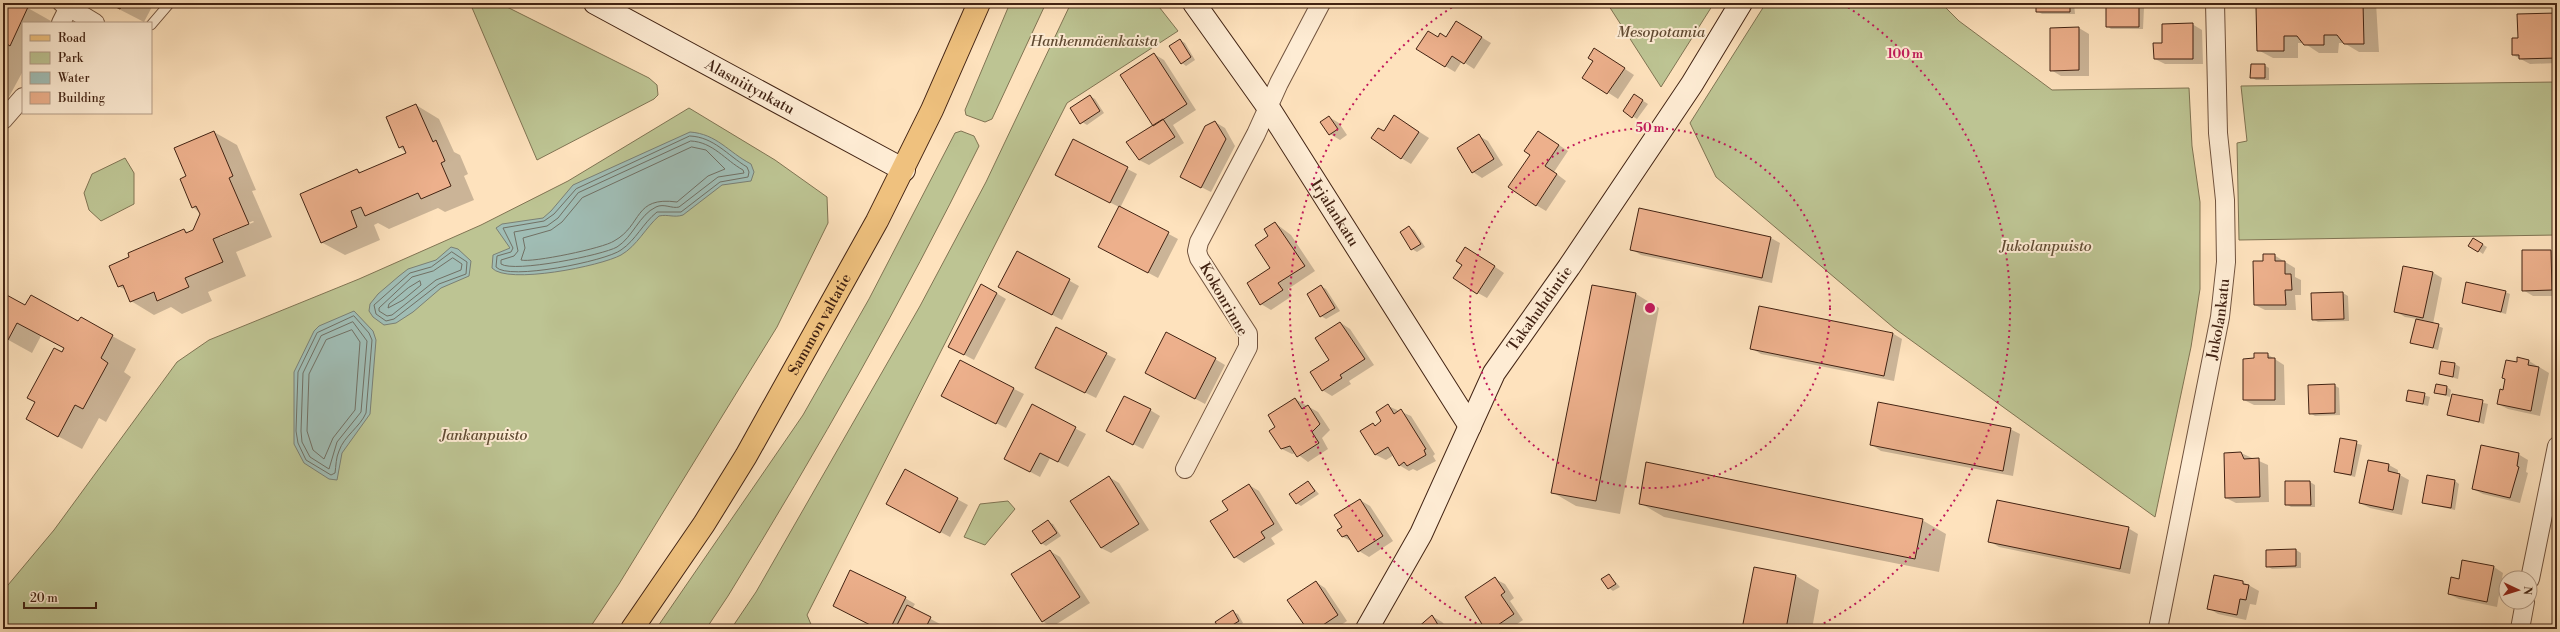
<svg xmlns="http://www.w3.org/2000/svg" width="2560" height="632" viewBox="0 0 2560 632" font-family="'Libre Bodoni',serif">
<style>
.green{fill:#bdc493;stroke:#807453}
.water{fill:#a0bdb5;stroke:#7a7f74}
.shadow{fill:#0003;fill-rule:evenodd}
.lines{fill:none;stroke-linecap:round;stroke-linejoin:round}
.shore{stroke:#717064;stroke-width:1}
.building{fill:#edb08c;stroke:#422313}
.lane-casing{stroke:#71533e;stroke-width:11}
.street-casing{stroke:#71533e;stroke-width:20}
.secondary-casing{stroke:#422313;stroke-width:24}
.primary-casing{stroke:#422313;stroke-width:24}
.lane{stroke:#feecd4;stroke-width:9}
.street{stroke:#feecd4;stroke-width:18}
.secondary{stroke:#feecd4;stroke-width:22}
.primary{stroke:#efc17e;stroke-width:22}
.ring{fill:none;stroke:#c2185b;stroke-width:2;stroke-dasharray:2 4}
.labels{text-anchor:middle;stroke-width:4;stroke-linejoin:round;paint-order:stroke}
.park-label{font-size:15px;font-style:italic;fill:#614b33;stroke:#feecd4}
.street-label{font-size:15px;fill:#422313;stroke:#feecd4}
.centre{fill:#c2185b;stroke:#feecd4;stroke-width:2}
.ring-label{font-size:12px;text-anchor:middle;font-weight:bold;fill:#c2185b;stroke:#feecd4;stroke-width:4;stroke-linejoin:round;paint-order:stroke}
</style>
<rect width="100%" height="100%" fill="#fee2bd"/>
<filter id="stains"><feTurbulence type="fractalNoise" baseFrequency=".005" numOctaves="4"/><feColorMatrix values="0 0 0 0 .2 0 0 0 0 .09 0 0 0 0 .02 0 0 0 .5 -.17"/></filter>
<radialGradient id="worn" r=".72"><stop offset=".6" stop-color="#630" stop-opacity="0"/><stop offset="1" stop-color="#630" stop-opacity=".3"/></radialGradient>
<path class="green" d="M470,3H499L649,78L657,85L658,95L654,99L537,160Z
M1010,3H1046L992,119L985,122L966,115L965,110Z
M1071,3H1156L1178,31L1067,103L807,615L813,629H731L756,592L920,306L986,182Z
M1607,3H1714L1661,87Z
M1766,3H1941L1959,21L2052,90L2189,88L2192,146L2200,202V289L2191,347L2155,517L1894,328L1716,177L1690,123Z
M2557,82V235L2239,240L2237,143L2247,141L2241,86Z
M689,108L775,160L827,197L828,223L777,327L619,584L589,629H3V591L54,530L177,362L209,340L359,279L481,225L568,181Z
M961,131L974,136L979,146C902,302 819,448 728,596L706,629H656L803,415L869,299L955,133Z
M125,158L134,173V204L101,221L89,210L84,193L92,174Z
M1008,501L1015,509L985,545L964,537L980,504Z"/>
<path class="water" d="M690,132C717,134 728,152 751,164L754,172L751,181L722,185L683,215C674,218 668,214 659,216C646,227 637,246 621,255C601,266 507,285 492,268L493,255L510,248L496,228L502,224L543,218L551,211L573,185Z
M451,247L458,249L471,261L469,276L441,288L413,312L396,323L384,325L373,317L369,311L370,304L378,294L399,276L408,269L436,260Z
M354,311L373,331L376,340L370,414L342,453L337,480L329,479L304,463L294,444V372L314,331L319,326Z"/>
<path class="shadow" d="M3,3H19L51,21L50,23H23V71L3,108Z
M107,3H154L144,22Z
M2037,3H2074L2075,14H2042L2037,11Z
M2280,3H2376L2379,52H2359L2344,43H2339L2338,53H2319L2304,43H2298V58H2273L2258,50L2280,8Z
M2107,6H2139L2144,8L2143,29H2111L2107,26Z
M2557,14V63L2530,64L2513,55L2519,39Z
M2192,24L2202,30L2203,64H2165L2155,59Z
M1466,28L1491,43L1474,69L1462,61L1455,72L1445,66L1438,38H1446Z
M2079,28L2089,34V76H2061L2051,70Z
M1180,40L1185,43L1195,60L1186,66L1182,63Z
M1595,49L1634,75L1618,99L1584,77L1594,61Z
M1154,54L1164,60L1196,110L1173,125L1184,143L1149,165L1139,160L1155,126Z
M2264,65L2269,68V80H2256L2251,77Z
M1634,95L1648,104L1637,119L1624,111Z
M1090,96L1095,99L1104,113L1087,125L1082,122Z
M416,105L439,119L454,152L460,155L468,174L464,176L474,200L445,212L438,208L389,229L378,223L374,225L380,240L345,255L321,242L357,170L362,173L407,154L400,147Z
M1329,117L1339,123L1347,135L1340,140L1330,134L1322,122Z
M1215,122L1225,128L1235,146L1211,192L1191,182Z
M1404,122L1429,138L1411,164L1401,158L1384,133Z
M214,132L237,145L256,190L252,191L272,237L236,252L246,276L208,292L212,301L182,314L171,307L154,315L131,301L126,290L118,286L131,257L184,230L189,233L194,230L201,214L193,207L187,177ZM253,221L254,222L220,237V235Z
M1539,132L1568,151L1554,172L1566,181L1546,211L1536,205L1531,155Z
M1479,136L1488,141L1503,165L1482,178L1473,172Z
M1074,141L1137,174L1120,208L1178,239L1158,278L1109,252L1119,207L1066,180Z
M1275,223L1291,235L1315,271L1288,289L1292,296L1271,310L1261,304L1272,269L1270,237Z
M1409,227L1414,230L1425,247L1417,252L1412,249Z
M1771,238L1780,243L1772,283L1641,255L1631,249Z
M2473,239L2487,247L2483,254L2470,245Z
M2523,251H2551L2557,254V296H2533L2523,290Z
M1017,252L1079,286L1062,320L1009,292Z
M1476,254L1504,273L1487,298L1478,293Z
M2274,255L2295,268V277L2301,280V295H2295L2296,310H2265L2255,305L2264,262Z
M2432,272L2442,278L2433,324L2443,328L2438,350L2411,342L2417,319L2405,317L2395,311Z
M1321,286L1326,289L1340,311L1326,319L1321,316Z
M1592,286L1636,294L1659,308L1620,514L1576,506L1552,492Z
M2505,292L2510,294L2506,314L2463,303Z
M996,293L1006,299L974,360L959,352Z
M2343,293L2348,296L2349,321L2318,322L2313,319L2312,294Z
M3,294L26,306L79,322L81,319L136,349L124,372L131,377L106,422L99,418L82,449L50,432L62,354L65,348L41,336L32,353L3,337Z
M1341,323L1350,329L1374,365L1349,381L1351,384L1332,396L1322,390Z
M1892,333L1902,339L1894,381L1761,354L1751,348Z
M1106,354L1116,359L1096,398L1046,373Z
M2267,354L2284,365L2285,405H2254L2244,400L2255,359Z
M1215,359L1225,365L1205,404L1156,378Z
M2518,359L2529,361L2549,373L2540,416L2508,409L2498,404L2506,379Z
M960,361L1024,394L1006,428L952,401Z
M2455,364L2460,367L2458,379L2440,374Z
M2334,385L2339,388L2340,415L2315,416L2310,413Z
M2447,387L2451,390L2450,397L2435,393Z
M2409,391L2430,397L2428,406L2407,401Z
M2453,395L2488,404L2484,424L2449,415Z
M1295,399L1318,412L1330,430L1322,438L1328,449L1308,462L1296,453L1292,454L1282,449L1271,431L1277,427Z
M1032,406L1086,434L1068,467L1050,458L1040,477L1015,464Z
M1388,406L1411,416L1435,454L1433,456L1436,461L1417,471L1413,469L1409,471L1399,465L1394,455L1386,460L1376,455L1362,432L1373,424L1376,426L1383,422Z
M1150,410L1160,416L1143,449L1117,436Z
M2010,429L2020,434L2013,476L1881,451L1872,445Z
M2341,439L2362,445L2355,477L2335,472Z
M2241,453L2268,465L2269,502L2236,503L2226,498Z
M2518,454L2528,460L2526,472L2528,473L2520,503L2483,494L2473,489Z
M2389,465L2398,470V474L2409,480L2402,515L2370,508L2360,503Z
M905,471L968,505L950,537L897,509Z
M1109,477L1119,483L1149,530L1111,553L1101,548L1072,501Z
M2455,481L2459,484L2455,510L2423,503Z
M1308,482L1319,494L1301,506L1296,503Z
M2310,482L2315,485V507H2291L2286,504Z
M1249,485L1259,491L1283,530L1271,538L1275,544L1244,563L1235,557L1229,510Z
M1360,500L1370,506L1393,541L1369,557L1359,551L1353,542L1343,537L1344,528Z
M1640,503L1922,520L1946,534L1939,572L1664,517Z
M1048,522L1053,524L1061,536L1046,546L1041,543Z
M2128,528L2138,534L2130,574L1999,547L1989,541Z
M2296,550L2301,553V568L2272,569L2267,566Z
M1050,551L1060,557L1090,603L1052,627L1042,621Z
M2494,567L2503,573L2497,607L2459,599L2449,594L2459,580Z
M1755,568L1796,576L1819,590L1812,629H1743Z
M1609,575L1620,587L1613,591L1609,588Z
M1495,579L1505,584L1514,598L1510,601L1523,620L1510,629H1487Z
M1316,582L1325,588L1347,621L1335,629H1308Z
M2243,582L2259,591L2256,605L2250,604L2246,620L2218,614L2208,608Z
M905,598L915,604L912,609L940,624L937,629H879Z
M1233,612L1238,614L1243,623L1235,629H1221Z
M1432,616L1442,622L1449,629H1417Z"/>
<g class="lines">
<path class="shore" d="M690,136C714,137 727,155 747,167L749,172L748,177L720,182L681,212H657C643,223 636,240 621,250C606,261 508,281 496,267L497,256L511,252L513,248L503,228L544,221L554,214L576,189Z
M691,141C713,142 725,160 743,170L744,173L718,177L679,207C672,209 664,203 656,207C639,215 633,237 617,247C603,255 514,273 501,264V260L514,256L518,251L514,232L547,226L558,218L578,193Z
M692,147L706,150L725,169L708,176L677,202C633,196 643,225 614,241C604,248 532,263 521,260L525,248L523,238L551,230L562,222L582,198Z
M452,252L467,262L466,274L439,284L394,319L386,321L376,314L374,305L410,273L431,267Z
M453,258L462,264L461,270L436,280L392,315L387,316L379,311V308L412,277L433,271Z
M420,281L421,285L403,300L388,308L389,304L408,288Z
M354,316L369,333L372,340L366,413C360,427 344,436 339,451C336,457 336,466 335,473L331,475L306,460L298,443L296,431L298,372L317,333Z
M353,322L367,341L361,412L337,442L329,469L310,457L302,442L301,431L303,373L321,336Z
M352,330L360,342L355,410L333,438L324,459L313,450L307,431L309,374L326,340Z"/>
</g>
<path class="building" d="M3,3H21L28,7L10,46L7,44L3,51Z
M108,3H123L120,9Z
M2036,3H2070V12H2036Z
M2279,3H2363L2364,44H2344L2337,35H2324V45H2304L2297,36H2284V51H2257L2256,7H2279Z
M2106,5H2139V27H2106Z
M2557,13V58L2519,59V55H2512V38H2518L2517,14Z
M1456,21L1482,37L1464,64L1452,56L1445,67L1416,49L1428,31L1438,37L1440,33L1446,37Z
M2193,23V59H2154L2153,43H2162V24Z
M2079,27V70L2050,71V28Z
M1180,39L1191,57L1181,64L1169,46Z
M1594,48L1625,68L1607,94L1582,78L1593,61L1588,58Z
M1154,53L1187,104L1153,126L1120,75Z
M2251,64H2265V78H2250Z
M1634,94L1643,100L1632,118L1623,111Z
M1090,95L1100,111L1080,124L1070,108Z
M416,104L433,142L436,140L445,161L441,163L451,186L421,199L418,193L365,216L361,207L351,211L357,227L321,243L300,194L357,169L359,173L406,153L403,146L399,148L386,117Z
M1394,115L1419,132L1401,159L1371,138L1378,128L1384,131Z
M1329,116L1338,129L1329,135L1320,122Z
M1163,119L1175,137L1139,160L1126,142Z
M1215,121L1226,139L1201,188L1180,177L1205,126Z
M214,131L233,176L229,178L249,224L213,239L223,262L185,278L189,287L157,301L154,292L130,302L123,285L118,287L109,266L129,257L128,253L184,229L186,233L193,230L200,214L196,206L192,208L180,179L186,176L174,148Z
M1538,131L1559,145L1545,166L1557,174L1536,206L1508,187L1530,155L1524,151Z
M1479,134L1494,159L1472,173L1457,148Z
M1073,139L1128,167L1110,203L1055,175Z
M1119,206L1169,232L1148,273L1098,247Z
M1639,208L1771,237L1762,278L1630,250Z
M1275,222L1305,266L1278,283L1283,290L1260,305L1247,283L1270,268L1255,245L1268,236L1264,229Z
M1409,226L1421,244L1411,250L1400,232Z
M2473,238L2483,244L2478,252L2468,246Z
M1465,247L1495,266L1477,294L1453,278L1462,265L1456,261Z
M2522,250H2551L2552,290L2522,291Z
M1017,251L1070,279L1052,315L998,287Z
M2263,254H2275V261H2285V274H2291L2292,290H2285L2286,305H2254L2253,261H2263Z
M2403,266L2433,272L2423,318L2394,312Z
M2466,282L2506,291L2501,312L2462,303Z
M981,284L997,293L964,355L948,347Z
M1321,285L1335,308L1320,317L1307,294Z
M1592,285L1636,293L1596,501L1551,493Z
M2343,292L2344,319L2312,320L2311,293Z
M3,293L25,305L31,295L78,321L81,317L113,335L101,358L108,363L83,409L75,405L58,437L26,419L35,402L27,398L54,348L62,352L64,348L17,323L8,340L3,337Z
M1759,306L1893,333L1884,376L1750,349Z
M2416,319L2439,324L2433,348L2410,343Z
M1340,322L1365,359L1340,375L1342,378L1322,391L1310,372L1329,360L1315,338Z
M1056,327L1107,353L1085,393L1035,368Z
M1166,332L1216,358L1195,399L1145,373Z
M2254,353H2268V358H2275V400H2243V359L2254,358Z
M2517,357L2529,360L2528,365L2539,367L2531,411L2497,404L2500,389L2503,390L2505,379L2502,378L2506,360L2517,362Z
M960,360L1014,388L996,424L941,396Z
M2441,361L2455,363L2453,377L2439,374Z
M2335,384V413L2309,414L2308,385Z
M2436,384L2447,386L2446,395L2434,393Z
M2408,390L2425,393L2423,404L2406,401Z
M2452,394L2483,400L2479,422L2447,415Z
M1124,396L1151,409L1133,445L1106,431Z
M1295,398L1302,409L1308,405L1320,424L1312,432L1319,443L1297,457L1290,446L1281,449L1269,431L1275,427L1268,415Z
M1878,402L2011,428L2003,471L1870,445Z
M1032,404L1076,427L1058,462L1040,453L1030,472L1004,459Z
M1388,404L1394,414L1401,409L1426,449L1424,450L1426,455L1407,466L1404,462L1399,466L1388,447L1375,455L1360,431L1373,423L1375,426L1381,421L1376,412Z
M2340,438L2357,441L2351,475L2334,472Z
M2481,445L2519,453L2517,466L2519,467L2510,498L2472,489Z
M2241,452L2244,459L2259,458L2260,497L2225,498L2224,453Z
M2368,460L2389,464L2388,471L2400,474L2393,510L2359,503Z
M1646,462L1923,519L1915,559L1639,504Z
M905,469L958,498L940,533L886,504Z
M2427,475L2455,480L2451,508L2422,503Z
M1109,476L1139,524L1101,548L1070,501Z
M1308,481L1315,491L1296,504L1289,494Z
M2285,481H2310L2311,505H2285Z
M1249,484L1274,524L1261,532L1265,538L1234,558L1210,521L1228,510L1222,501Z
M1360,499L1383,536L1358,552L1347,535L1342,537L1337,530L1342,527L1334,515Z
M1997,500L2129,527L2120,569L1988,542Z
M1048,520L1057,533L1041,544L1032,531Z
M2296,549V566L2266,567V550Z
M1050,550L1080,597L1042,622L1011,574Z
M2462,560L2494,566L2487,602L2448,594L2451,577L2459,579Z
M1754,567L1796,575L1786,629H1742Z
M850,570L906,597L890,629H878L833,606Z
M1609,574L1616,584L1608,589L1601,579Z
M2214,575L2243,581V584L2249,585L2246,600L2240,599L2237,615L2207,609Z
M1495,577L1505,592L1501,595L1514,614L1492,629H1485L1465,597Z
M1316,581L1338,615L1317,629H1307L1287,600Z
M907,605L931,617L925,629H895Z
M1233,610L1239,621L1226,629H1220L1215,622Z
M1432,615L1440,628L1445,625L1447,629H1416Z"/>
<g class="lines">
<defs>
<path id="lane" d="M151,25L169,4"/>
<g id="street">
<path d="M62,3L95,23"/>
<path d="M61,23L69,7"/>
<path d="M3,120L23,97"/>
<path d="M1185,469L1248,347V334L1199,258L1197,251L1199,242L1256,134L1279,83L1321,3"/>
<path d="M2530,579L2557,446"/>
<path id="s1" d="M2158,629L2220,317L2226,262L2225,200L2218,133L2215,3"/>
<path d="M2520,629L2525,602"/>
</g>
<g id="secondary">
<path id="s2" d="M595,3L904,170"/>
<path id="s3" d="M1194,3L1268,107L1470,426"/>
<path id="s4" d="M1367,629L1421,534L1494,373L1569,267L1692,84L1741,3"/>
</g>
<g id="primary">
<path id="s5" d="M632,629L704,524L746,456L877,221L932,110L979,3"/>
</g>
</defs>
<use href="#lane" class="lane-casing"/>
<use href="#street" class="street-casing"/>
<use href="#secondary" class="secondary-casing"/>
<use href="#primary" class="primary-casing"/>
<use href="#lane" class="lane"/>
<use href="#street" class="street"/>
<use href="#secondary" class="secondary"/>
<use href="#primary" class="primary"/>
</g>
<g class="ring">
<circle cx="1650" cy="308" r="180"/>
<path d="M1487 629A360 360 0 0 1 1457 4M1843 4A360 360 0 0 1 1813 629"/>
</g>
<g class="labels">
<g class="park-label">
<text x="1661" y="37">Mesopotamia</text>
<text x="1094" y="46">Hanhenmäenkaista</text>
<text x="2046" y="251">Jukolanpuisto</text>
<text x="484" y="440">Jankanpuisto</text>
</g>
<g class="street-label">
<text dy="5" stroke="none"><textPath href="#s2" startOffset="176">Alasniitynkatu</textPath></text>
<text dy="5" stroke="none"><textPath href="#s3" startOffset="253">Irjalankatu</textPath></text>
<text transform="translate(1224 299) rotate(60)" y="5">Kokonrinne</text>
<text dy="5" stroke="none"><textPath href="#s4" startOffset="365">Takahuhdintie</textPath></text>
<text dy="5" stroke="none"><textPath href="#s1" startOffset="316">Jukolankatu</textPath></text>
<text dy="5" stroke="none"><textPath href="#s5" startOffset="358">Sammon valtatie</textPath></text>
</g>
</g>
<circle cx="1650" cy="308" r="6" class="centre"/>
<g class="ring-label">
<text x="1905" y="58">100 m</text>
<text x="1650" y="132">50 m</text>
</g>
<rect width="2560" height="632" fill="none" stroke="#fee2bd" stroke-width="16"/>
<rect x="4" y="4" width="2552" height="624" fill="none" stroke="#422313" stroke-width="2"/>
<rect x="8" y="8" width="2544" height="616" fill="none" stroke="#422313"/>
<rect x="22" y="22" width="130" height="92" fill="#feecd4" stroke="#b39c87"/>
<rect x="30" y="35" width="20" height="6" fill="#efc17e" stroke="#b39c87"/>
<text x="58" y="42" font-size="12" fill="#422313">Road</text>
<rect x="30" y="52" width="20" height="12" fill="#bdc493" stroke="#b39c87"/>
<text x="58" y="62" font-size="12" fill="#422313">Park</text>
<rect x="30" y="72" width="20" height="12" fill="#a0bdb5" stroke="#b39c87"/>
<text x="58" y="82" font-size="12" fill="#422313">Water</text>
<rect x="30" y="92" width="20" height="12" fill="#edb08c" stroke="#b39c87"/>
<text x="58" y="102" font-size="12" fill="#422313">Building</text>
<g transform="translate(2518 590) rotate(94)"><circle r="19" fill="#feecd4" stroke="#b39c87"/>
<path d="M0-3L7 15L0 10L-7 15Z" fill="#8f2418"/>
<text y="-6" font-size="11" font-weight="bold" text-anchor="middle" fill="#422313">N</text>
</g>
<path d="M24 602v6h72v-6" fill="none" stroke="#422313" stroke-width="2"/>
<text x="30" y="602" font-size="12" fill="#422313" stroke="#feecd4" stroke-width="3" paint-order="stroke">20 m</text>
<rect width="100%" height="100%" filter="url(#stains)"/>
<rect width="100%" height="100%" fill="url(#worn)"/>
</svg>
